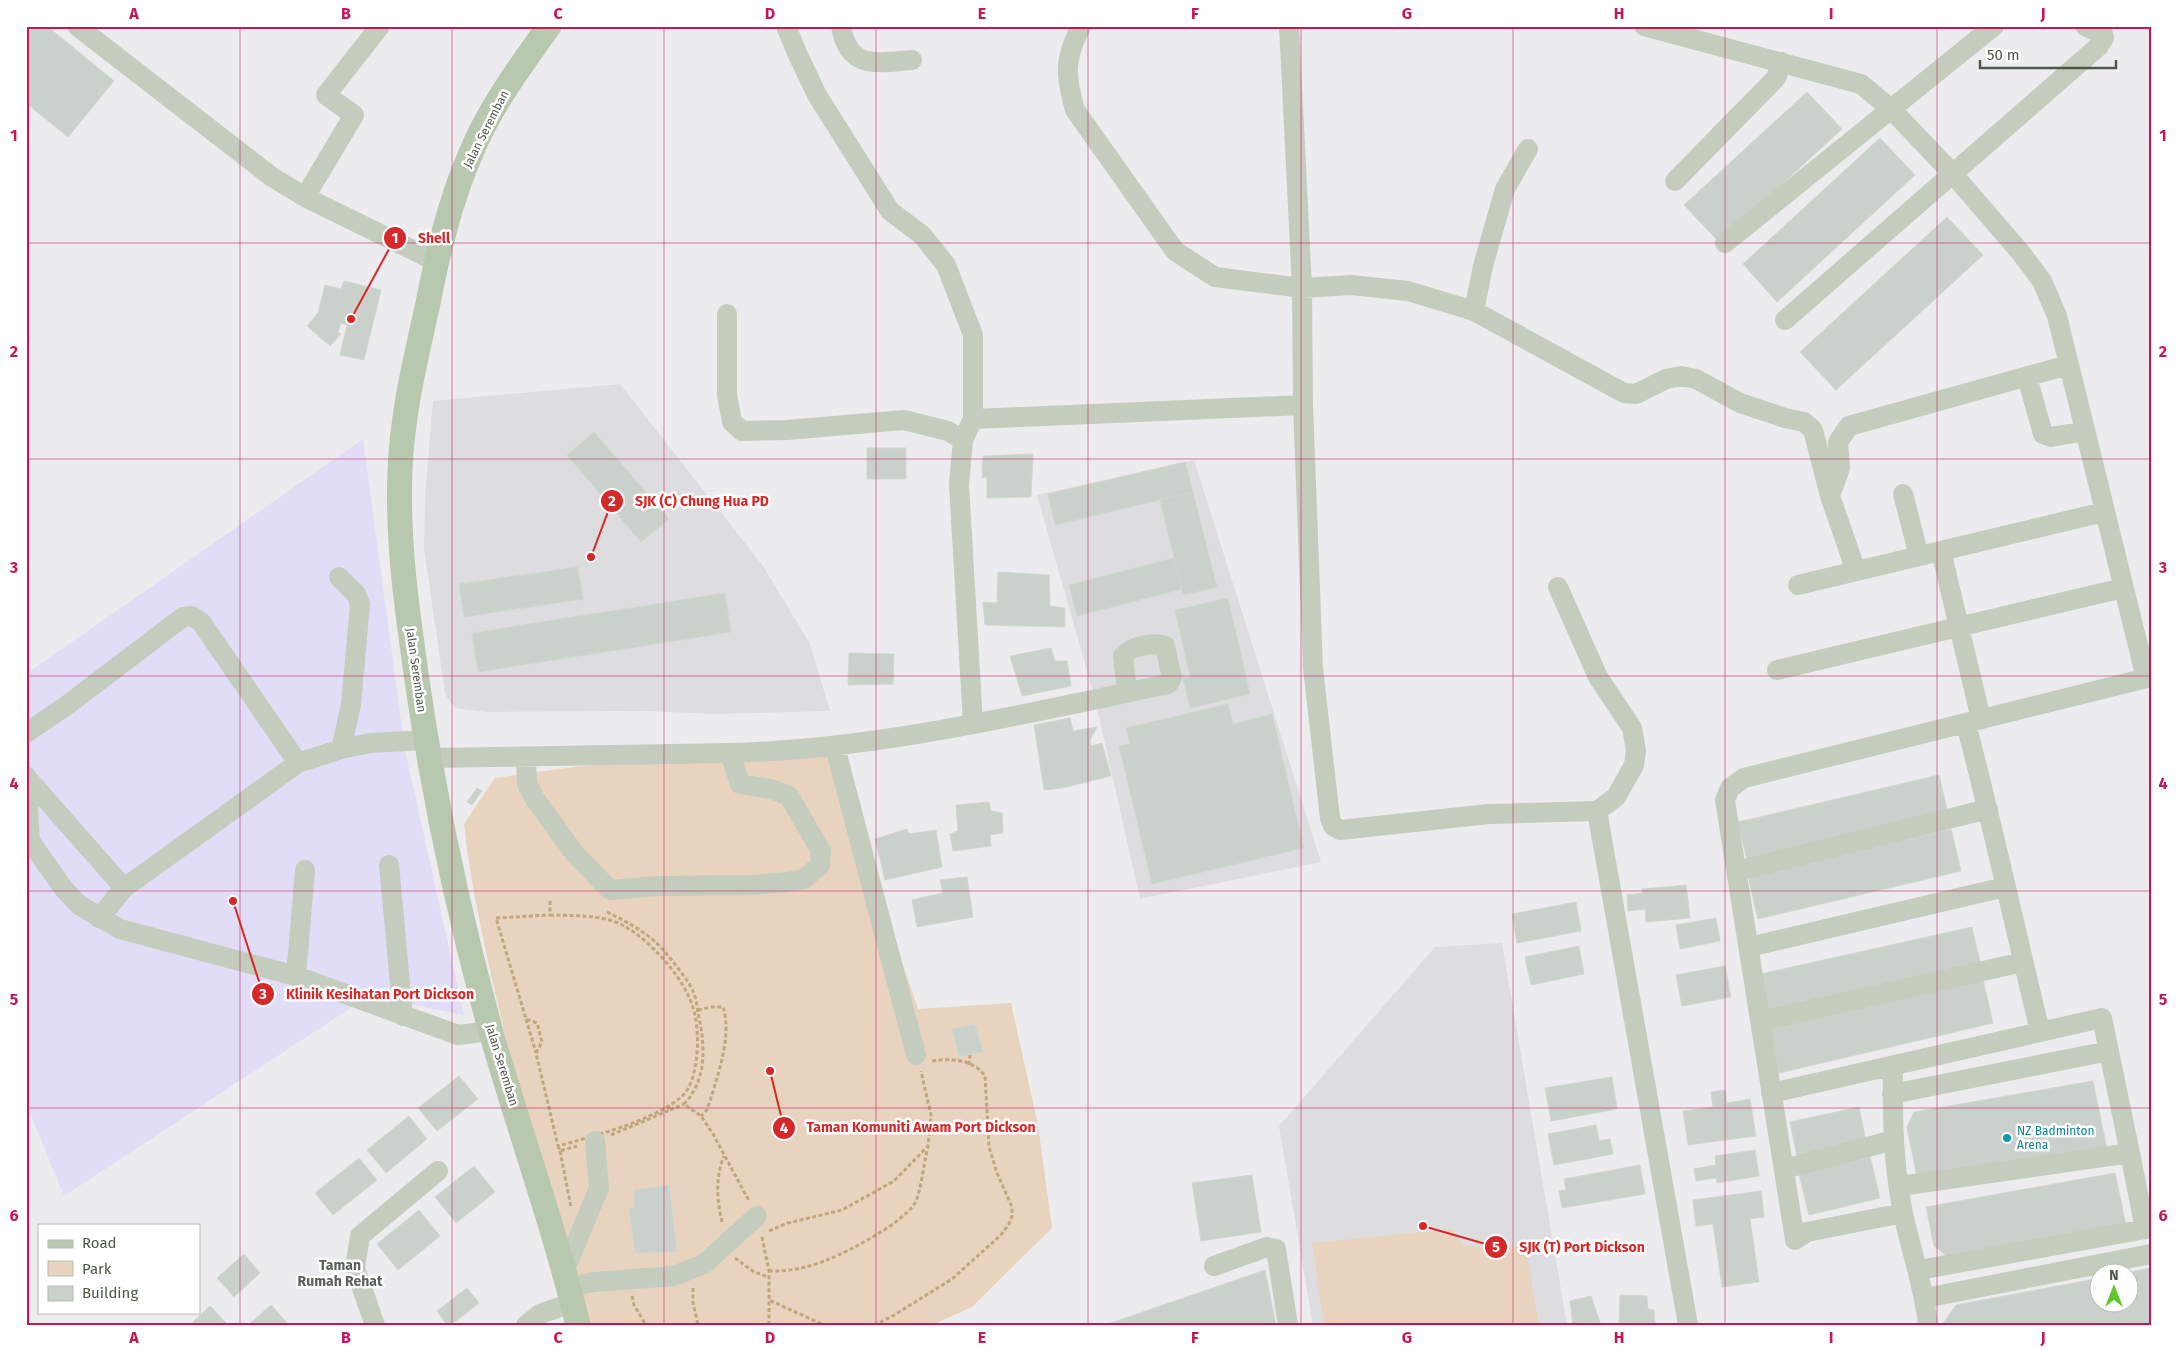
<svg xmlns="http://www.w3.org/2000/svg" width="2177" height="1351" viewBox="0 0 2177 1351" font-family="'Fira Sans',sans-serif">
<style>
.education{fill:#dddddf}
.medical{fill:#e2ddf7}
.green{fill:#e8d3be}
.building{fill:#cad0ca;stroke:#d1d7d0}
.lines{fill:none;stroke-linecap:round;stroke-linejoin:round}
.path{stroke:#c1a67b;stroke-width:3;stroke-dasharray:4 2.5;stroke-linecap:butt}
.minor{stroke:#c4ccbe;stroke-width:20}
.major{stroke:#b8c8ae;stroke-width:25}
.grid{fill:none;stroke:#c2185b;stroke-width:1;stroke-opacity:0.55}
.culture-dot{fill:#0f9aa8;stroke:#fff;stroke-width:2}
.labels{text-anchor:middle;stroke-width:5;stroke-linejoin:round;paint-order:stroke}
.street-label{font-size:12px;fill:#4d5746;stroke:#fff}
.culture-label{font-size:12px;fill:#0d838f;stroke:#fff;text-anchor:start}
.neighbourhood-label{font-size:14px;font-weight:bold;fill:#5b6059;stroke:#fff}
.leader{fill:none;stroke:#d62828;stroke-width:2}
.callout-dot{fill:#d62828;stroke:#fff;stroke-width:2}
.mark-label{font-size:15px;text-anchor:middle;font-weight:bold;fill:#fff}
.callout-label{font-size:14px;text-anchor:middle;font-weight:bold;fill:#d62828;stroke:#fff;stroke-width:5;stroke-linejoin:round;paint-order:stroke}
.neatline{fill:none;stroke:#c2185b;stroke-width:2}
.grid-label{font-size:16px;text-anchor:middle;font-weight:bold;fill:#c2185b}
</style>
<rect width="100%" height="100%" fill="#ececee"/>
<path class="education" d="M620,384L763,566L810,644L830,711L715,714L647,711L487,712L455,708L445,694L424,548L425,497L433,401Z
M1194,460L1321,862L1140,899L1095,699L1037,495Z
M1502,943L1567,1325H1313L1279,1126L1435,947Z"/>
<path class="medical" d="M363,439L405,750L464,1015L369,996L64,1196L26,1103V674Z"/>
<path class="green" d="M831,753L918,1009L1011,1003L1038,1125L1052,1228L972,1307L932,1325H586C552,1206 516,1087 489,966C479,919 469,872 464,824L495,778L580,766Z
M1452,1229L1463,1246L1525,1247L1539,1325H1324L1312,1243Z"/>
<path class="building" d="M34,26H47L114,81L68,137L26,103V35Z
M1807,92L1842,129L1719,242L1684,205Z
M1880,138L1915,175L1777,302L1743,264Z
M1947,217L1983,255L1836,390L1800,352Z
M344,281L381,290L364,360L340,355L347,325L341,323L338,332L341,334L330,346L307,326L318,313L325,285L341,289Z
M594,432L669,519L641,542L567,455Z
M867,448H906V479H867Z
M1033,454L1031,497L987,498V477L982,478L983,456Z
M1185,462L1193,492L1055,525L1048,494Z
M1193,492L1217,587L1183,595L1160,500Z
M1174,558L1182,589L1077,616L1069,585Z
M578,567L583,599L464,617L459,584Z
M998,572L1049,575L1050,606L1065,608V627L985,625L983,602L997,603Z
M725,593L731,632L478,672L472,633Z
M1228,598L1250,694L1190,708L1183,678L1190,677L1175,610Z
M1051,648L1055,661H1067L1071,686L1022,696L1010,656Z
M849,653L894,654L893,684L848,685Z
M1228,704L1233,724L1272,714L1304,848L1152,884L1119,746L1130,744L1126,728Z
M1070,718L1073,731L1097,727L1090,740L1091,746L1102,743L1111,776L1062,788L1044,790L1034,725Z
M1939,775L1948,813L1747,860L1738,822Z
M477,788L482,791L472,805L467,802Z
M989,802L991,811L1002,813L1003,833L990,835L991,846L953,851L950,834L958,831L956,805Z
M907,829L909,834L936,830L942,867L885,880L875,839Z
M1951,829L1961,871L1758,919L1748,876Z
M967,877L973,917L917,927L912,900L943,893L940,880Z
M1686,885L1690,918L1646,922L1645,909L1628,911L1627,895L1642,893V889Z
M1576,902L1581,931L1517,943L1512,914Z
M1716,918L1720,941L1680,949L1676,925Z
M1972,927L1981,966L1765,1015L1756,975Z
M1579,946L1584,974L1531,985L1525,957Z
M1725,966L1731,997L1682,1006L1676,975Z
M1983,979L1993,1023L1779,1073L1769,1029Z
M975,1024L983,1052L959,1057L952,1029Z
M459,1076L478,1099L437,1131L418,1108Z
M1612,1077L1617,1109L1551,1121L1545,1088Z
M2093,1081L2107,1149L1918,1182L1907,1127L1914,1112Z
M1725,1090L1727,1103L1750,1099L1756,1136L1688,1145L1683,1111L1713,1107L1711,1092Z
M1859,1107L1866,1141L1797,1156L1790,1122Z
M409,1116L427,1139L386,1173L367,1150Z
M1596,1125L1599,1141L1610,1139L1613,1154L1554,1165L1548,1134Z
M1755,1150L1759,1176L1717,1183L1716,1178L1696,1181L1694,1169L1716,1165L1715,1156Z
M1870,1157L1880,1198L1809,1215L1799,1174Z
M359,1158L377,1180L333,1215L315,1193Z
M1640,1165L1645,1194L1562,1208L1559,1191L1566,1190L1564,1179Z
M474,1166L495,1192L456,1223L435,1197Z
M2115,1173L2126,1225L1951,1259L1934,1246L1926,1207Z
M1252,1175L1261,1232L1201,1241L1192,1183Z
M669,1185L677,1252L635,1253L629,1208L635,1207L634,1190Z
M1761,1191L1764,1217L1750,1219L1759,1282L1722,1287L1713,1224L1696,1226L1693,1200Z
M419,1210L440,1236L398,1270L377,1244Z
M244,1254L260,1273L234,1297L217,1278Z
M2151,1268V1325H1942L1956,1305L2100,1278V1304H2130V1274H2121Z
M1265,1270L1276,1325H1105Z
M467,1288L479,1303L451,1325H447L437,1311Z
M1620,1295L1647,1296L1648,1309L1654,1310L1655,1325H1619Z
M1591,1296L1601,1325H1573L1570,1301Z
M271,1305L289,1325H248Z
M210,1306L228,1325H190Z"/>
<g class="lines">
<path class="path" d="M550,901V915
M607,912C627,922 649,933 664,951C672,960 688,980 693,991C696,998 697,1006 698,1013C705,1044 708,1079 684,1104L701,1116L713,1134L749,1201
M550,915C576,916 602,914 624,926C648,939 677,971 688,995C698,1015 699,1041 696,1062C694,1074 691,1089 681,1097C653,1121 594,1136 558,1146L536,1053L542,1042L537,1023L526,1019L496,918Z
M698,1010L711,1007H723C733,1036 716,1081 707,1110L701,1116
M526,1019L536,1053
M969,1065L970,1055
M670,1110L684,1104
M611,1135L670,1110L668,1105
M558,1146L560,1151L577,1146
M560,1151L571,1207
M722,1222C717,1200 715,1178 724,1156
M769,1231L788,1223L842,1210L894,1181L928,1146L931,1115L921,1071
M762,1237L769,1271V1300L824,1325
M735,1258L754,1272L769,1277
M769,1271C788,1272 811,1267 829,1259C850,1251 904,1222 915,1203C921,1192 924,1161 928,1147
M693,1288V1303L698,1325
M632,1296L634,1305L646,1325
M769,1325V1300
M874,1325L891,1317L952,1279L1001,1235L1009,1224L1012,1216V1207L997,1173L989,1147L985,1076C973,1059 951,1058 932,1061"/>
<path class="minor" d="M77,26L272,177L305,197L437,262
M786,26L797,53L817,95L890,211L922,235L946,265L973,335V419L963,440L959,485L973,723
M841,26C848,70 877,63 912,60
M1081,26C1064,60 1065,74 1075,110L1175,251L1215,277L1302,288L1351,285L1408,291L1474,311L1624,393L1636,394L1666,379L1681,376L1696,379L1740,403L1785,418L1804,422L1813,430L1830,496L1856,571
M1289,26L1302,288L1303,405L1313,668L1330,818L1333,826L1340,830L1489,814L1597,811L1688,1325
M1644,26L1861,84L1891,109L1953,174L2021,253L2042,281L2057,316L2146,678
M1675,181L1776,78L1782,62
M305,197L354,115L326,95L380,26
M1725,243L1994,26
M1474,311L1483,266L1505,189L1528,149
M727,314V395L732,422L742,431L787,430L904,420L948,431L963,440
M1785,320L2099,46L2104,38L2103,34L2085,26
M2027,377L2043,434L2051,437L2085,431
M973,419L1303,405
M1903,494L1919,556
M1830,496L1840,468L1838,442L1849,426L2068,365
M1941,551L1981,719
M339,577L356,594L360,604L351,705L341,749
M1798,585L2104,512
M1558,587L1598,677L1632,728L1636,751L1634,765L1616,797L1597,811
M1777,670L2123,588
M1966,724C1993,826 2015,929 2040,1031
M26,733L66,706L183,617L192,616L201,622L298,763
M835,747L916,1055
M526,757L527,784L535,799L575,854L610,890L657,886L754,885L786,882L804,879L820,865L821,851L789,796L771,789L740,784L730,753
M429,758L730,753C878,749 1024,714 1168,684L1172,678L1165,646C1153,642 1131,646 1123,656L1127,692
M26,776L30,841L64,889L79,905L120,929L296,976L458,1035L491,1031
M28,779L124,888
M389,865L403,1016
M1737,871L1988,809
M99,918L124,888L298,763L341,749L371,743L426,740
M1749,947L2005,887
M296,976L305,870
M1761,1021L2023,962
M1893,1066C1892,1114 1893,1165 1903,1213C1911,1251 1924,1286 1928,1325
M1771,1093L2102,1018L2130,1153
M1892,1094L2109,1051
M1784,1169L1894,1140
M1900,1186L2130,1153L2145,1229
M1903,1213L1807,1232L1795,1240L1725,800L1730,788L1744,778L2151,677
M1214,1266L1267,1247L1276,1249L1288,1325
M1919,1270L2151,1228
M564,1272L599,1188L595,1141
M568,1287L595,1282L674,1276L704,1264L757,1216
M1925,1298L2151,1254
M375,1325L355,1268L360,1236L438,1171
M526,1325L540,1314L572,1303"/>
<path class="major" d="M549,26C520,67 490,107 471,153C450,201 438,252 428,303C416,358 402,414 400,470C397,541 407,610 417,680C434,799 459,916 491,1032C519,1130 554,1226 578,1325"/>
</g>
<path class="grid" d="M240,26V1325M452,26V1325M664,26V1325M876,26V1325M1088,26V1325M1301,26V1325M1513,26V1325M1725,26V1325M1937,26V1325M26,243H2151M26,459H2151M26,676H2151M26,891H2151M26,1108H2151"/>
<circle class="culture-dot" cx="2007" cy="1138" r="5"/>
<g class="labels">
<g class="street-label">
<text transform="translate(486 129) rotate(-63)" y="4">Jalan Seremban</text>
<text transform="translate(416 670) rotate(82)" y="4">Jalan Seremban</text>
<text transform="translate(502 1065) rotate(73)" y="4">Jalan Seremban</text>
</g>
<g class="culture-label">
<text x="2017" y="1135">NZ Badminton<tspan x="2017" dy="14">Arena</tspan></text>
</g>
<g class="neighbourhood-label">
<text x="340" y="1270">Taman<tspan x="340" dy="16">Rumah Rehat</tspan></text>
</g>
</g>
<path class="leader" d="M351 319L395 238M591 557L612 501M233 901L263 994M770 1071L784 1128M1423 1226L1496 1247"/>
<g class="callout-dot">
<circle cx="351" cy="319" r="5"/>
<circle cx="591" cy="557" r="5"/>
<circle cx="233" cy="901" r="5"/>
<circle cx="770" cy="1071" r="5"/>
<circle cx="1423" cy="1226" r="5"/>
<circle cx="395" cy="238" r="12"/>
<circle cx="612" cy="501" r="12"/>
<circle cx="263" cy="994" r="12"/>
<circle cx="784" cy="1128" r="12"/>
<circle cx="1496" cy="1247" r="12"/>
</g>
<g class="mark-label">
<text x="395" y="243">1</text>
<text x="612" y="506">2</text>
<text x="263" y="999">3</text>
<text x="784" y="1133">4</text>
<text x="1496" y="1252">5</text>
</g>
<g class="callout-label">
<text x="434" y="243">Shell</text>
<text x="702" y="506">SJK (C) Chung Hua PD</text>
<text x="380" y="999">Klinik Kesihatan Port Dickson</text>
<text x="921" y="1132">Taman Komuniti Awam Port Dickson</text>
<text x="1582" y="1252">SJK (T) Port Dickson</text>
</g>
<rect width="2177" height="1351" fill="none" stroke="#ffffff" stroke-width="55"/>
<rect x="38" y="1224" width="162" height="90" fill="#ffffff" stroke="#b8bcb5"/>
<rect x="48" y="1240" width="25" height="8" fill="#b8c8ae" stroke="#b8bcb5"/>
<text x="82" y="1248" font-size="15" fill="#4d5746">Road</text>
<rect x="48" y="1261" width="25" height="15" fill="#e8d3be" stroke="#b8bcb5"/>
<text x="82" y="1274" font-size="15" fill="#4d5746">Park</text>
<rect x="48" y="1286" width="25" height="15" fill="#cad0ca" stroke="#b8bcb5"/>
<text x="82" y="1298" font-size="15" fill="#4d5746">Building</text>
<g transform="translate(2114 1288)"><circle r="24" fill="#ffffff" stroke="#b8bcb5"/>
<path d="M0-4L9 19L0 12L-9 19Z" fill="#60c62e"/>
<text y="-8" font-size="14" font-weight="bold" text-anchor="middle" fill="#4d5746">N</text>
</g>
<path d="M1980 60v8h136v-8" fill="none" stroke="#4d5746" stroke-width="2.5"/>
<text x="1987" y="60" font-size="15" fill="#4d5746" stroke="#ffffff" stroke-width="4" paint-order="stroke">50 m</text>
<rect x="28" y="28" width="2122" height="1296" class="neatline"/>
<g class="grid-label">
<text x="134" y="19">A</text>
<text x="346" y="19">B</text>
<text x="558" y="19">C</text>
<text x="770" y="19">D</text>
<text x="982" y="19">E</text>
<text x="1195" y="19">F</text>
<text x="1407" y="19">G</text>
<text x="1619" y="19">H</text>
<text x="1831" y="19">I</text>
<text x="2043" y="19">J</text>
<text x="14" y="141">1</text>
<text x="2163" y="141">1</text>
<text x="14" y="357">2</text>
<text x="2163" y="357">2</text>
<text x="14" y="573">3</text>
<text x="2163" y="573">3</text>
<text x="14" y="789">4</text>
<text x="2163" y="789">4</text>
<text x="14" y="1005">5</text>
<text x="2163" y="1005">5</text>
<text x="14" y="1221">6</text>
<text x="2163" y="1221">6</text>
<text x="134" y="1343">A</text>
<text x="346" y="1343">B</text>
<text x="558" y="1343">C</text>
<text x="770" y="1343">D</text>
<text x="982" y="1343">E</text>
<text x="1195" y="1343">F</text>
<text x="1407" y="1343">G</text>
<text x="1619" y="1343">H</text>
<text x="1831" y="1343">I</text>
<text x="2043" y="1343">J</text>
</g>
</svg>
